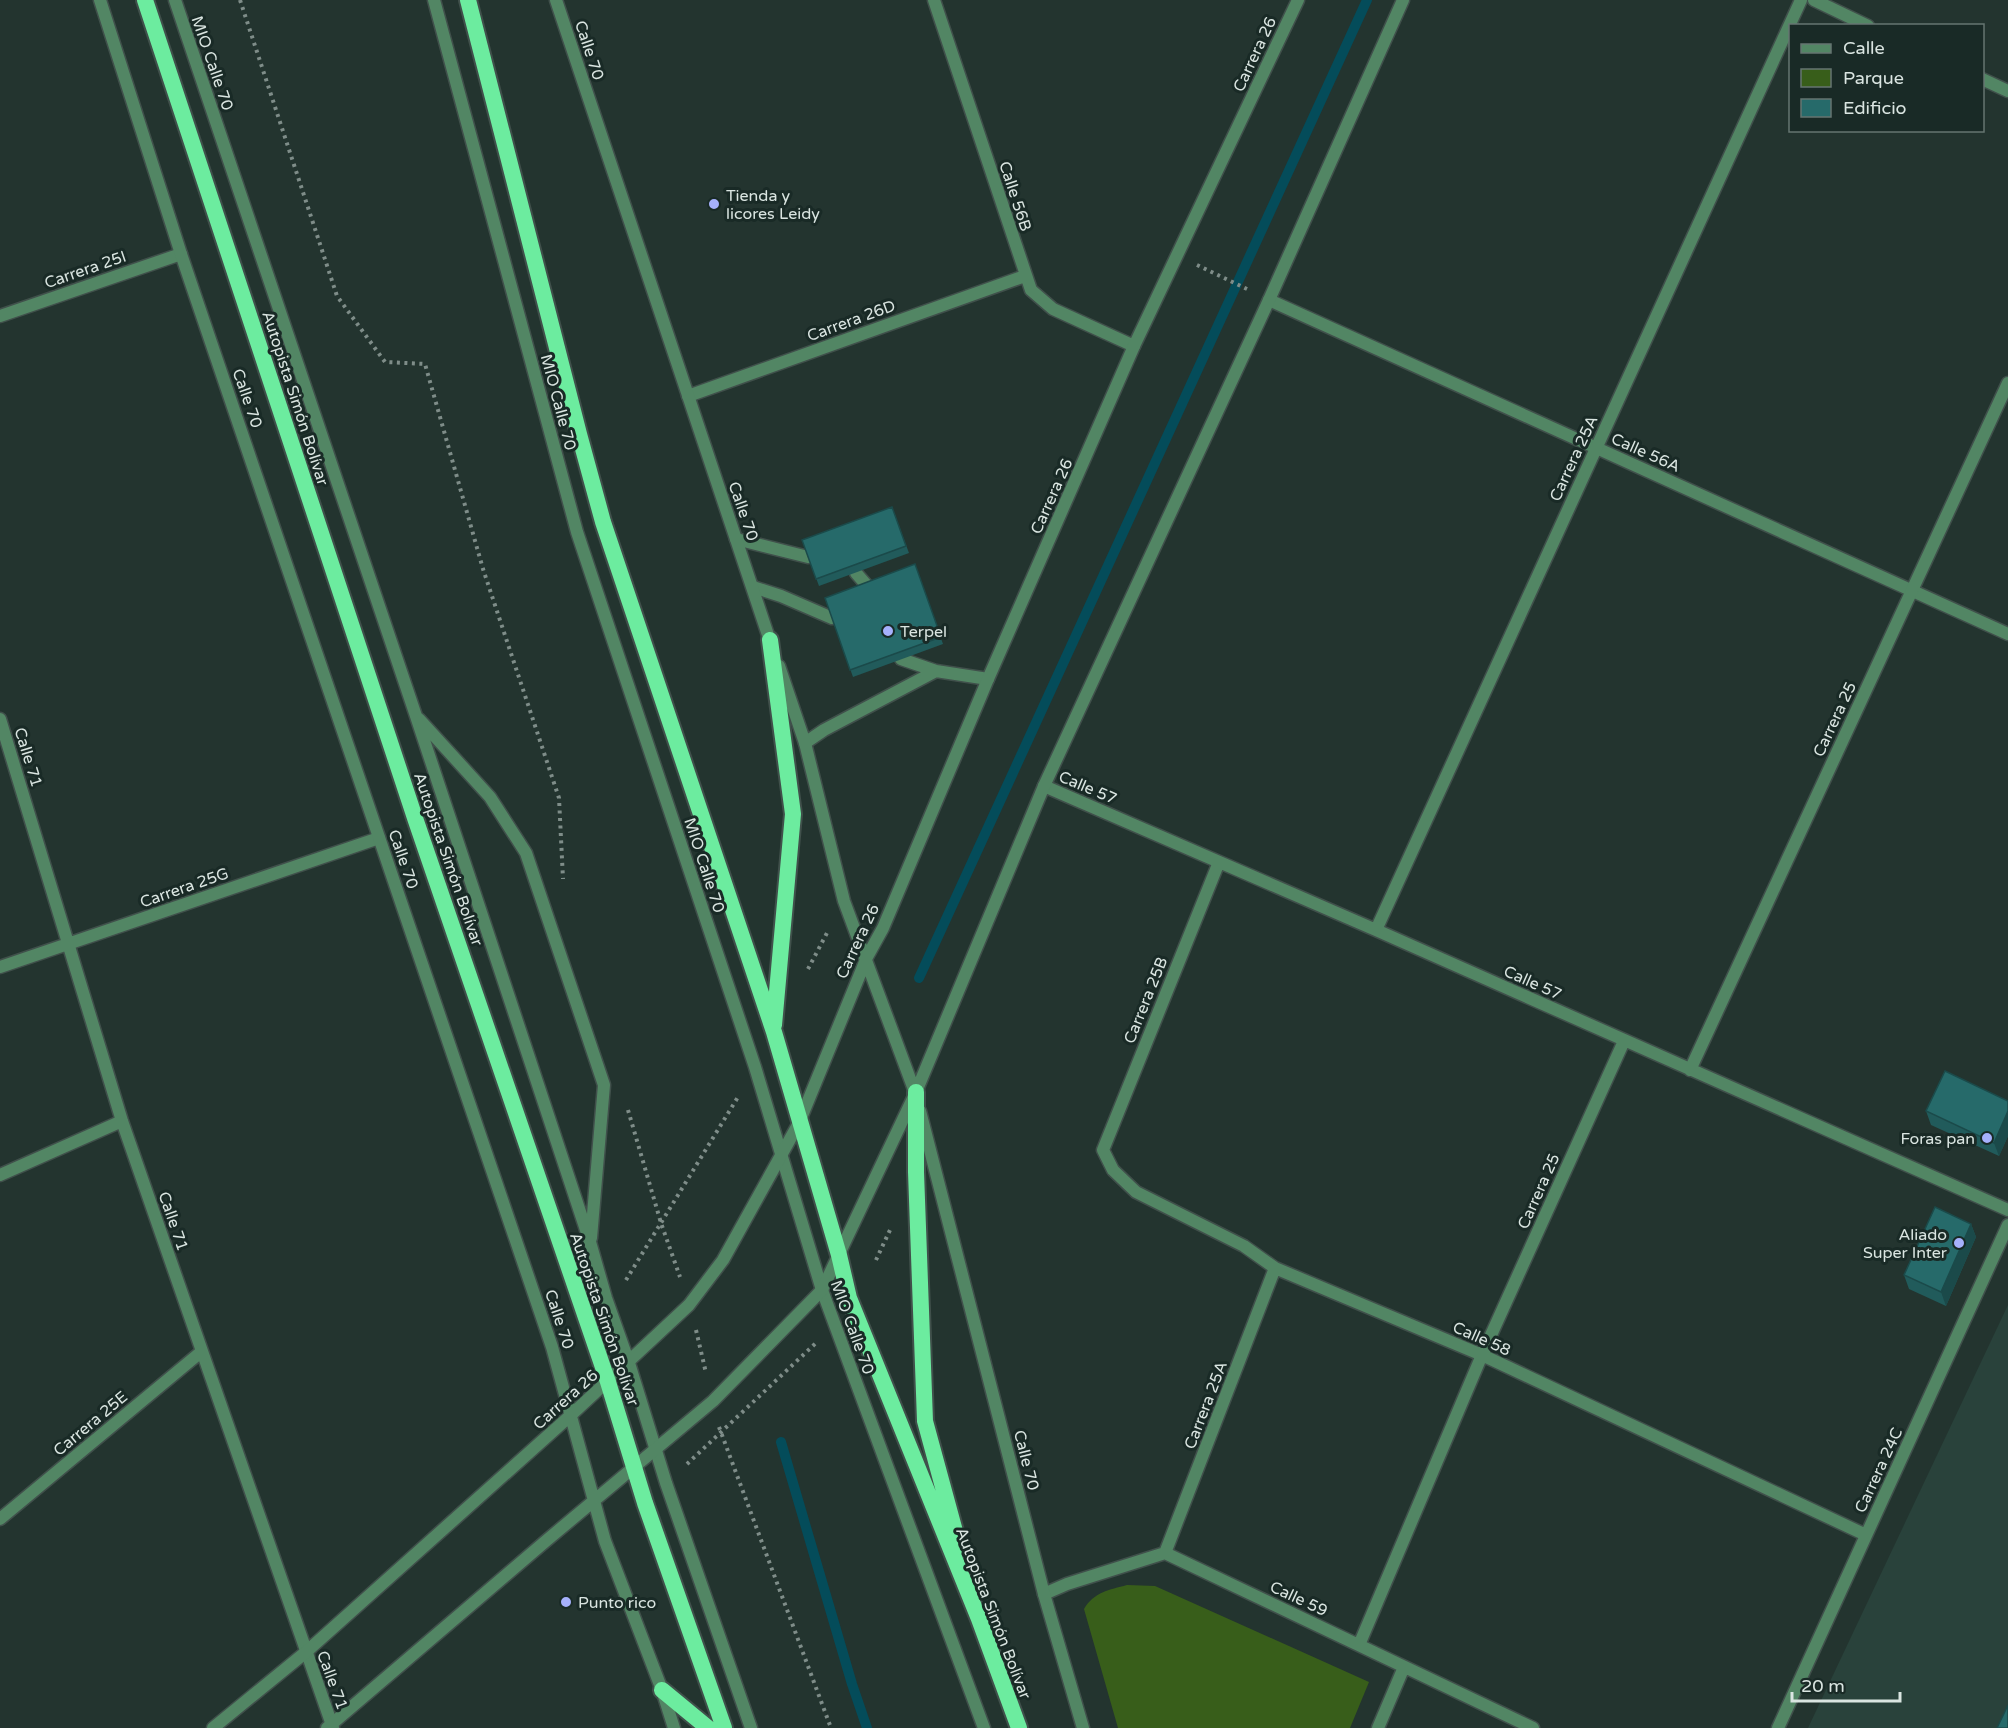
<svg xmlns="http://www.w3.org/2000/svg" width="2008" height="1728" viewBox="0 0 2008 1728" font-family="'Varela Round',sans-serif">
<style>
.built{fill:#29423b}
.green{fill:#385e1a}
.lines{fill:none;stroke-linecap:round;stroke-linejoin:round}
.stream{stroke:#044c5a;stroke-width:10}
.service-casing{stroke:#40504b;stroke-width:15}
.minor-casing{stroke:#40504b;stroke-width:15}
.tertiary-casing{stroke:#40504b;stroke-width:15}
.trunk-casing{stroke:#40504b;stroke-width:20}
.path{stroke:#7f8d89;stroke-width:4;stroke-dasharray:3 4.5;stroke-linecap:butt}
.service{stroke:#528664;stroke-width:12}
.minor{stroke:#528664;stroke-width:12}
.tertiary{stroke:#528664;stroke-width:12}
.trunk{stroke:#6cec9f;stroke-width:16}
.wall{fill:#215b5b}
.shaded-wall{fill:#1b4a4a}
.building{fill:#266a6a;stroke:#1b4a4a;stroke-width:1.5}
.poi-dot{fill:#a6b1fc;stroke:#192a26;stroke-width:2}
.labels{text-anchor:middle;stroke-width:6;stroke-linejoin:round;paint-order:stroke}
.street-label{font-size:16px;fill:#dae5e1;stroke:#192a26}
.poi-label{font-size:16px;fill:#dae5e1;stroke:#192a26;text-anchor:start}
</style>
<rect width="100%" height="100%" fill="#23342f"/>
<path class="built" d="M2008,1305V1728H1808Z"/>
<path class="green" d="M1127,1585L1155,1586L1369,1682L1350,1728H1118L1084,1609C1094,1592 1109,1590 1127,1585Z"/>
<g class="lines">
<path class="stream" d="M919,978L1367,0
M781,1442L852,1684L867,1728"/>
<defs>
<path id="service" d="M175,0L416,716L590,1242L606,1298L629,1363L666,1483L751,1728
M434,0L577,532L755,1067L822,1290L984,1728
M1269,300L2008,634
M736,539L808,557
M856,573L870,589
M753,587L781,596L832,618
M901,659L936,671L988,679
M419,719L490,797L526,853L604,1085L591,1238
M805,743L824,730L936,671"/>
<path id="minor" d="M934,0L1031,290L1053,309L1134,346
M1814,0L1868,26
M1982,79L2008,91
M0,316L181,254
M688,396L1025,276
M0,719L122,1121L333,1728
M1044,786L1376,930L2008,1210
M1219,862L1103,1150L1113,1170L1136,1192L1244,1246L1275,1268L1482,1355L1866,1535
M1376,930L1801,0
M0,967L379,838
M1690,1070L2008,383
M0,1175L122,1121
M0,1519L201,1352
M1165,1553L1275,1268
M1044,1594L1067,1584L1165,1553L1533,1728
M1359,1645L1482,1355L1624,1041
M1378,1728L1404,1667
M1778,1728L2008,1225"/>
<path id="tertiary" d="M100,0L181,254L552,1347L605,1541L662,1690L674,1728
M556,0L772,647
M779,666L805,743L844,901L916,1095
M920,1111L1044,1594L1083,1728
M213,1728L306,1652L571,1415L689,1305L723,1260L799,1123L867,957L883,928L988,679L1134,346L1298,0
M327,1728L547,1540L713,1401L822,1290L916,1092L1044,786L1269,300L1403,0"/>
<path id="trunk" d="M145,0L416,821L608,1382L645,1503L724,1728
M468,0L579,434L603,522L774,1032L839,1255L849,1298L979,1619L1019,1728
M770,640L793,814L774,1025
M916,1092V1172L925,1421L959,1546
M662,1690L708,1728"/>
</defs>
<use href="#service" class="service-casing"/>
<use href="#minor" class="minor-casing"/>
<use href="#tertiary" class="tertiary-casing"/>
<use href="#trunk" class="trunk-casing"/>
<path class="path" d="M240,0L337,296L385,362L425,364L483,569L559,798L563,879
M1197,265L1247,289
M808,969L828,931
M628,1110L661,1223L680,1277
M876,1260L890,1230
M626,1280L738,1097
M696,1330L706,1373
M719,1427L831,1728
M687,1464L817,1342"/>
<use href="#service" class="service"/>
<use href="#minor" class="minor"/>
<use href="#tertiary" class="tertiary"/>
<use href="#trunk" class="trunk"/>
</g>
<path class="wall" d="M892,507L909,553L819,586L802,540Z
M915,564L943,644L853,677L825,598Z
M2008,1101V1136L1999,1156L1931,1125L1926,1111Z
M1971,1224L1976,1237L1946,1306L1909,1289L1904,1275Z"/>
<path class="shaded-wall" d="M2008,1111V1136L1999,1156L1994,1143Z
M1971,1224L1976,1237L1946,1306L1941,1292Z"/>
<path class="building" d="M892,507L906,546L816,579L802,540Z
M915,564L941,637L850,670L825,598Z
M1945,1071L2008,1101V1111L1994,1143L1926,1111Z
M1935,1207L1971,1224L1941,1292L1904,1275Z
M2008,1705V1728H1997Z"/>
<g class="poi-dot">
<circle cx="714" cy="204" r="6"/>
<circle cx="888" cy="631" r="6"/>
<circle cx="1987" cy="1138" r="6"/>
<circle cx="1959" cy="1243" r="6"/>
<circle cx="566" cy="1602" r="6"/>
</g>
<g class="labels">
<g class="street-label">
<text transform="translate(590 50) rotate(72)" y="6">Calle 70</text>
<text transform="translate(1254 54) rotate(-65)" y="6">Carrera 26</text>
<text transform="translate(213 63) rotate(71)" y="6">MIO Calle 70</text>
<text transform="translate(1016 196) rotate(72)" y="6">Calle 56B</text>
<text transform="translate(85 269) rotate(-19)" y="6">Carrera 25I</text>
<text transform="translate(851 320) rotate(-20)" y="6">Carrera 26D</text>
<text transform="translate(248 398) rotate(71)" y="6">Calle 70</text>
<text transform="translate(296 398) rotate(72)" y="6">Autopista Simón Bolívar</text>
<text transform="translate(559 402) rotate(75)" y="6">MIO Calle 70</text>
<text transform="translate(1646 452) rotate(24)" y="6">Calle 56A</text>
<text transform="translate(1573 458) rotate(-65)" y="6">Carrera 25A</text>
<text transform="translate(1051 496) rotate(-66)" y="6">Carrera 26</text>
<text transform="translate(744 511) rotate(71)" y="6">Calle 70</text>
<text transform="translate(1834 719) rotate(-65)" y="6">Carrera 25</text>
<text transform="translate(29 757) rotate(73)" y="6">Calle 71</text>
<text transform="translate(1088 787) rotate(23)" y="6">Calle 57</text>
<text transform="translate(404 859) rotate(71)" y="6">Calle 70</text>
<text transform="translate(449 859) rotate(71)" y="6">Autopista Simón Bolívar</text>
<text transform="translate(705 865) rotate(72)" y="6">MIO Calle 70</text>
<text transform="translate(184 887) rotate(-19)" y="6">Carrera 25G</text>
<text transform="translate(857 941) rotate(-65)" y="6">Carrera 26</text>
<text transform="translate(1533 982) rotate(24)" y="6">Calle 57</text>
<text transform="translate(1145 1000) rotate(-68)" y="6">Carrera 25B</text>
<text transform="translate(1538 1191) rotate(-66)" y="6">Carrera 25</text>
<text transform="translate(174 1221) rotate(71)" y="6">Calle 71</text>
<text transform="translate(560 1319) rotate(72)" y="6">Calle 70</text>
<text transform="translate(605 1319) rotate(71)" y="6">Autopista Simón Bolívar</text>
<text transform="translate(853 1327) rotate(70)" y="6">MIO Calle 70</text>
<text transform="translate(1482 1338) rotate(24)" y="6">Calle 58</text>
<text transform="translate(565 1399) rotate(-42)" y="6">Carrera 26</text>
<text transform="translate(1205 1405) rotate(-69)" y="6">Carrera 25A</text>
<text transform="translate(90 1423) rotate(-40)" y="6">Carrera 25E</text>
<text transform="translate(1027 1460) rotate(76)" y="6">Calle 70</text>
<text transform="translate(1878 1470) rotate(-65)" y="6">Carrera 24C</text>
<text transform="translate(1299 1598) rotate(25)" y="6">Calle 59</text>
<text transform="translate(994 1613) rotate(69)" y="6">Autopista Simón Bolívar</text>
<text transform="translate(333 1680) rotate(70)" y="6">Calle 71</text>
</g>
<g class="poi-label">
<text x="726" y="201">Tienda y<tspan x="726" dy="18">licores Leidy</tspan></text>
<text x="900" y="637">Terpel</text>
<text x="1975" y="1144" text-anchor="end">Foras pan</text>
<text x="1947" y="1240" text-anchor="end">Aliado<tspan x="1947" dy="18">Super Inter</tspan></text>
<text x="578" y="1608">Punto rico</text>
</g>
</g>
<rect x="1789" y="24" width="195" height="108" fill="#192a26" stroke="#667571" stroke-width="1.5"/>
<rect x="1801" y="44" width="30" height="9" fill="#528664" stroke="#667571" stroke-width="1.5"/>
<text x="1843" y="54" font-size="18" fill="#dae5e1">Calle</text>
<rect x="1801" y="69" width="30" height="18" fill="#385e1a" stroke="#667571" stroke-width="1.5"/>
<text x="1843" y="84" font-size="18" fill="#dae5e1">Parque</text>
<rect x="1801" y="99" width="30" height="18" fill="#266a6a" stroke="#667571" stroke-width="1.5"/>
<text x="1843" y="114" font-size="18" fill="#dae5e1">Edificio</text>
<path d="M1792 1692v9h108v-9" fill="none" stroke="#dae5e1" stroke-width="3"/>
<text x="1801" y="1692" font-size="18" fill="#dae5e1" stroke="#192a26" stroke-width="4.5" paint-order="stroke">20 m</text>
</svg>
